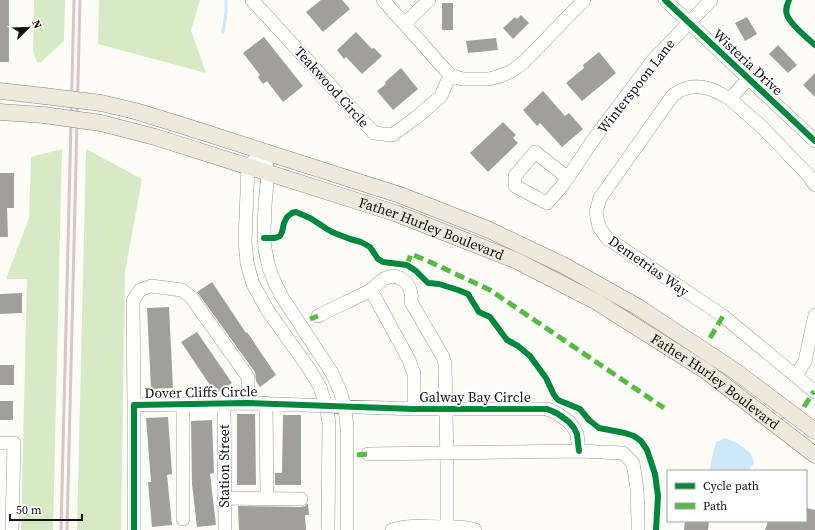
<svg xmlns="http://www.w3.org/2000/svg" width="815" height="530" viewBox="0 0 815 530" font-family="'Source Serif 4',serif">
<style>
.forest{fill:#d8eac5}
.water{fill:#cde8f7}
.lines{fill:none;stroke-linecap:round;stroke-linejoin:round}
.stream{stroke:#cde8f7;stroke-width:3}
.building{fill:#a19f9c}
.minor-casing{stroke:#979795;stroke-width:14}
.major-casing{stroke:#858482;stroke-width:17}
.minor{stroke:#fffffe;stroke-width:13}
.major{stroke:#ede9dc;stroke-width:16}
.rail{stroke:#d9c6c7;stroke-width:3}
.major-bridge-casing{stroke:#858482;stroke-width:17;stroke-linecap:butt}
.major-bridge{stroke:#ede9dc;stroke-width:16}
.quiet{stroke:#58b947;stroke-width:5;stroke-dasharray:10 5;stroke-linecap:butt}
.cycleway-casing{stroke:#fff;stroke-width:8}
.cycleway{stroke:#00873e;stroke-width:6}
.labels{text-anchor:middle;stroke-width:4;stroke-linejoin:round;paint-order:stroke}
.street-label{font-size:14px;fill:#111;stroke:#fff}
</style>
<rect width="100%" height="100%" fill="#fdfcf7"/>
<path class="forest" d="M34,0H65L64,41L41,62H37L33,52Z
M99,0H200L191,30L206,73L98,44Z
M62,149L53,530H21L27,279H6L29,218L31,157Z
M86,149L142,179L125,272L121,530H77Z"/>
<path class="water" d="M725,438L739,444L751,454L754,463L748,471H710L711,462L716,442Z"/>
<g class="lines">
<path class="stream" d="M223,32L226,13V0"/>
</g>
<path class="building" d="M0,0H9V62H0Z
M321,0H342L350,9L323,32L306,12Z
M442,3H453V30H442Z
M521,15L529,23L513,39L503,28L515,17L517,19Z
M747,17L757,34L745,41L735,23Z
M356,32L372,49L374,48L382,56L362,74L346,57L344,59L337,50Z
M264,37L303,86L283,102L267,81L263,84L258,77L260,75L243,53Z
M496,38L498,50L468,53L466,41Z
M778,45L797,65L788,73L769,54Z
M599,52L616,73L582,101L566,83L584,68L583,65Z
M401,68L418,89L393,110L377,91L386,84L385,82Z
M815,73V97L803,85Z
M543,91L565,116L569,113L583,129L562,147L540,123L537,126L523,110Z
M503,122L516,135L513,138L518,143L488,172L470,153Z
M0,173H14V208H7L8,237H0Z
M212,282L246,333L247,332L276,375L260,387L256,381L255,372L197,292Z
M22,293V313L0,314V294Z
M169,307L173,388L151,389L147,308Z
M197,332L232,383L216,394L181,342Z
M0,365H14V385H0Z
M0,401H13V420H0Z
M237,414H255L256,485H237Z
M283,415H301V485H275V473H282Z
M168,417L172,474L167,475L172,525L152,527L148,482H151L146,418Z
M212,420L214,473L210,474L216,525L197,527L192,484L191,421Z
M307,504H308L309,515H305L306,530H239L238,506L301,507L305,506Z
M806,508L815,510V530H765L768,521H806Z
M685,521H709L708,530H684Z"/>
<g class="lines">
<defs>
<path id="minor" d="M252,0L374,133L392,135L417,117L441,96L450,75
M383,0L450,75L462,79H489L500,76L512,71L524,62L584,0
M665,0L815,141
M404,24L429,0
M748,79L730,99C716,91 704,84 687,88C682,89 677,93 673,95L600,198L596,212L599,227L607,238L723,316L815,392
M730,99L762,127L809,176L815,185
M263,151L248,167L245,241L247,263L253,284L268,311L310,370L320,387L326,406L329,422L328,530
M263,151L268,172L265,205L264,232L265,249L269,268L275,283L282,297L332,373L340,391L345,407L347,429V530
M568,178L535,152L515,176V186L547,203L562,186L596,136L654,59L711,0
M371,290L409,360L414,374V409
M318,316C335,307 352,300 369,291C375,288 379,281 386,278C397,273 409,281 411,293C412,296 411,299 411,302L439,350L443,357L445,364L447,465V530
M796,376L805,361L815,315
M224,403L225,530
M266,403L267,498
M183,404V519
M134,405L133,301L140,290L151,286L182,290L191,297L248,377V403
M0,443H14L12,530
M368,454L579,451L623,453L633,463L637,489L638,520V530
M224,498L301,499
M134,530V405L248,403L414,409H547L552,411L558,414L569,422L574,428L577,434L579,451
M392,530C410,524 428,527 447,527C456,527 466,526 475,530"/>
<g id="major">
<path d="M0,91L44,96"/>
<path d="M101,103L135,111L184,126L400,195L487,229L563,265L638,307L735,371L815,431"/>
<path d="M0,112L44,115"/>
<path id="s1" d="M101,123L155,137L395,213L515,260L597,302L706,371L815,455"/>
</g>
</defs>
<use href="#minor" class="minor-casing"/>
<use href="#major" class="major-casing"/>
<use href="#minor" class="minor"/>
<use href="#major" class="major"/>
<path class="rail" d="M61,530L74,0
M67,530L80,0"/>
<defs>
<path id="major-bridge" d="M44,96L101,103
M44,115L101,123"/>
</defs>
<use href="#major-bridge" class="major-bridge-casing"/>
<use href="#major-bridge" class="major-bridge"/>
<path class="quiet" d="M407,265L411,254L428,261L490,290L664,408
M310,319L318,316
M710,338L723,316
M804,407L814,391
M357,455L368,454"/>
<defs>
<path id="cycleway" d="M665,0L815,141
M789,0C787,5 785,10 787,15C790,24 808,39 815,45
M264,238H275L280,236L282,232L284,223L287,217L292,213L296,212L310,218L327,229L332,232L350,239L361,242L370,247L378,259L383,262L407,265L416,271L428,283L439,284L458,290L468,294L479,312L490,317L507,340L518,346L530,356L546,378L554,395L558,400L580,409L589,420L599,428L625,433L634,436L641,441L647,450L655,474L658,496L656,530
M134,530V405L248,403L414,409H547L552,411L558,414L569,422L574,428L577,434L579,451"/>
</defs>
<use href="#cycleway" class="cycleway-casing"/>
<use href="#cycleway" class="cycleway"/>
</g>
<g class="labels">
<g class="street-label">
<text transform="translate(748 62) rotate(43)" y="5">Wisteria Drive</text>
<text transform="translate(636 86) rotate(-52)" y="5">Winterspoon Lane</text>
<text transform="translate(332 87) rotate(48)" y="5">Teakwood Circle</text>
<text dy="5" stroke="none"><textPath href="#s1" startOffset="347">Father Hurley Boulevard</textPath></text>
<text transform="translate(649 266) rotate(35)" y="5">Demetrias Way</text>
<text dy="5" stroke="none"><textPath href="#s1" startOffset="671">Father Hurley Boulevard</textPath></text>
<text transform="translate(201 392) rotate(-1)" y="5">Dover Cliffs Circle</text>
<text x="475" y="402">Galway Bay Circle</text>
<text transform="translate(224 466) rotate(-90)" y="5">Station Street</text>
</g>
</g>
<rect x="667" y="470" width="140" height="52" fill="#ffffff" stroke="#a0a0a0"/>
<rect x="675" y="483" width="20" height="6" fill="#00873e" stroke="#a0a0a0"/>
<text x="703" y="490" font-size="12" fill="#111111">Cycle path</text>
<rect x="675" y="503" width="20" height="6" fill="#58b947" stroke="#a0a0a0"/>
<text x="703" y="510" font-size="12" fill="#111111">Path</text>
<g transform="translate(28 28) rotate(67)" stroke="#ffffff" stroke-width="3" paint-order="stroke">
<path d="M0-3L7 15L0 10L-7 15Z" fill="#111111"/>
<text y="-6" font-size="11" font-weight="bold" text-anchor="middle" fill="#111111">N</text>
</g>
<path d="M10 514v6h72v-6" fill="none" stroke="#111111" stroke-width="2"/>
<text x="16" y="514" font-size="12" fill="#111111" stroke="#ffffff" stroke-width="3" paint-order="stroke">50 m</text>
</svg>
